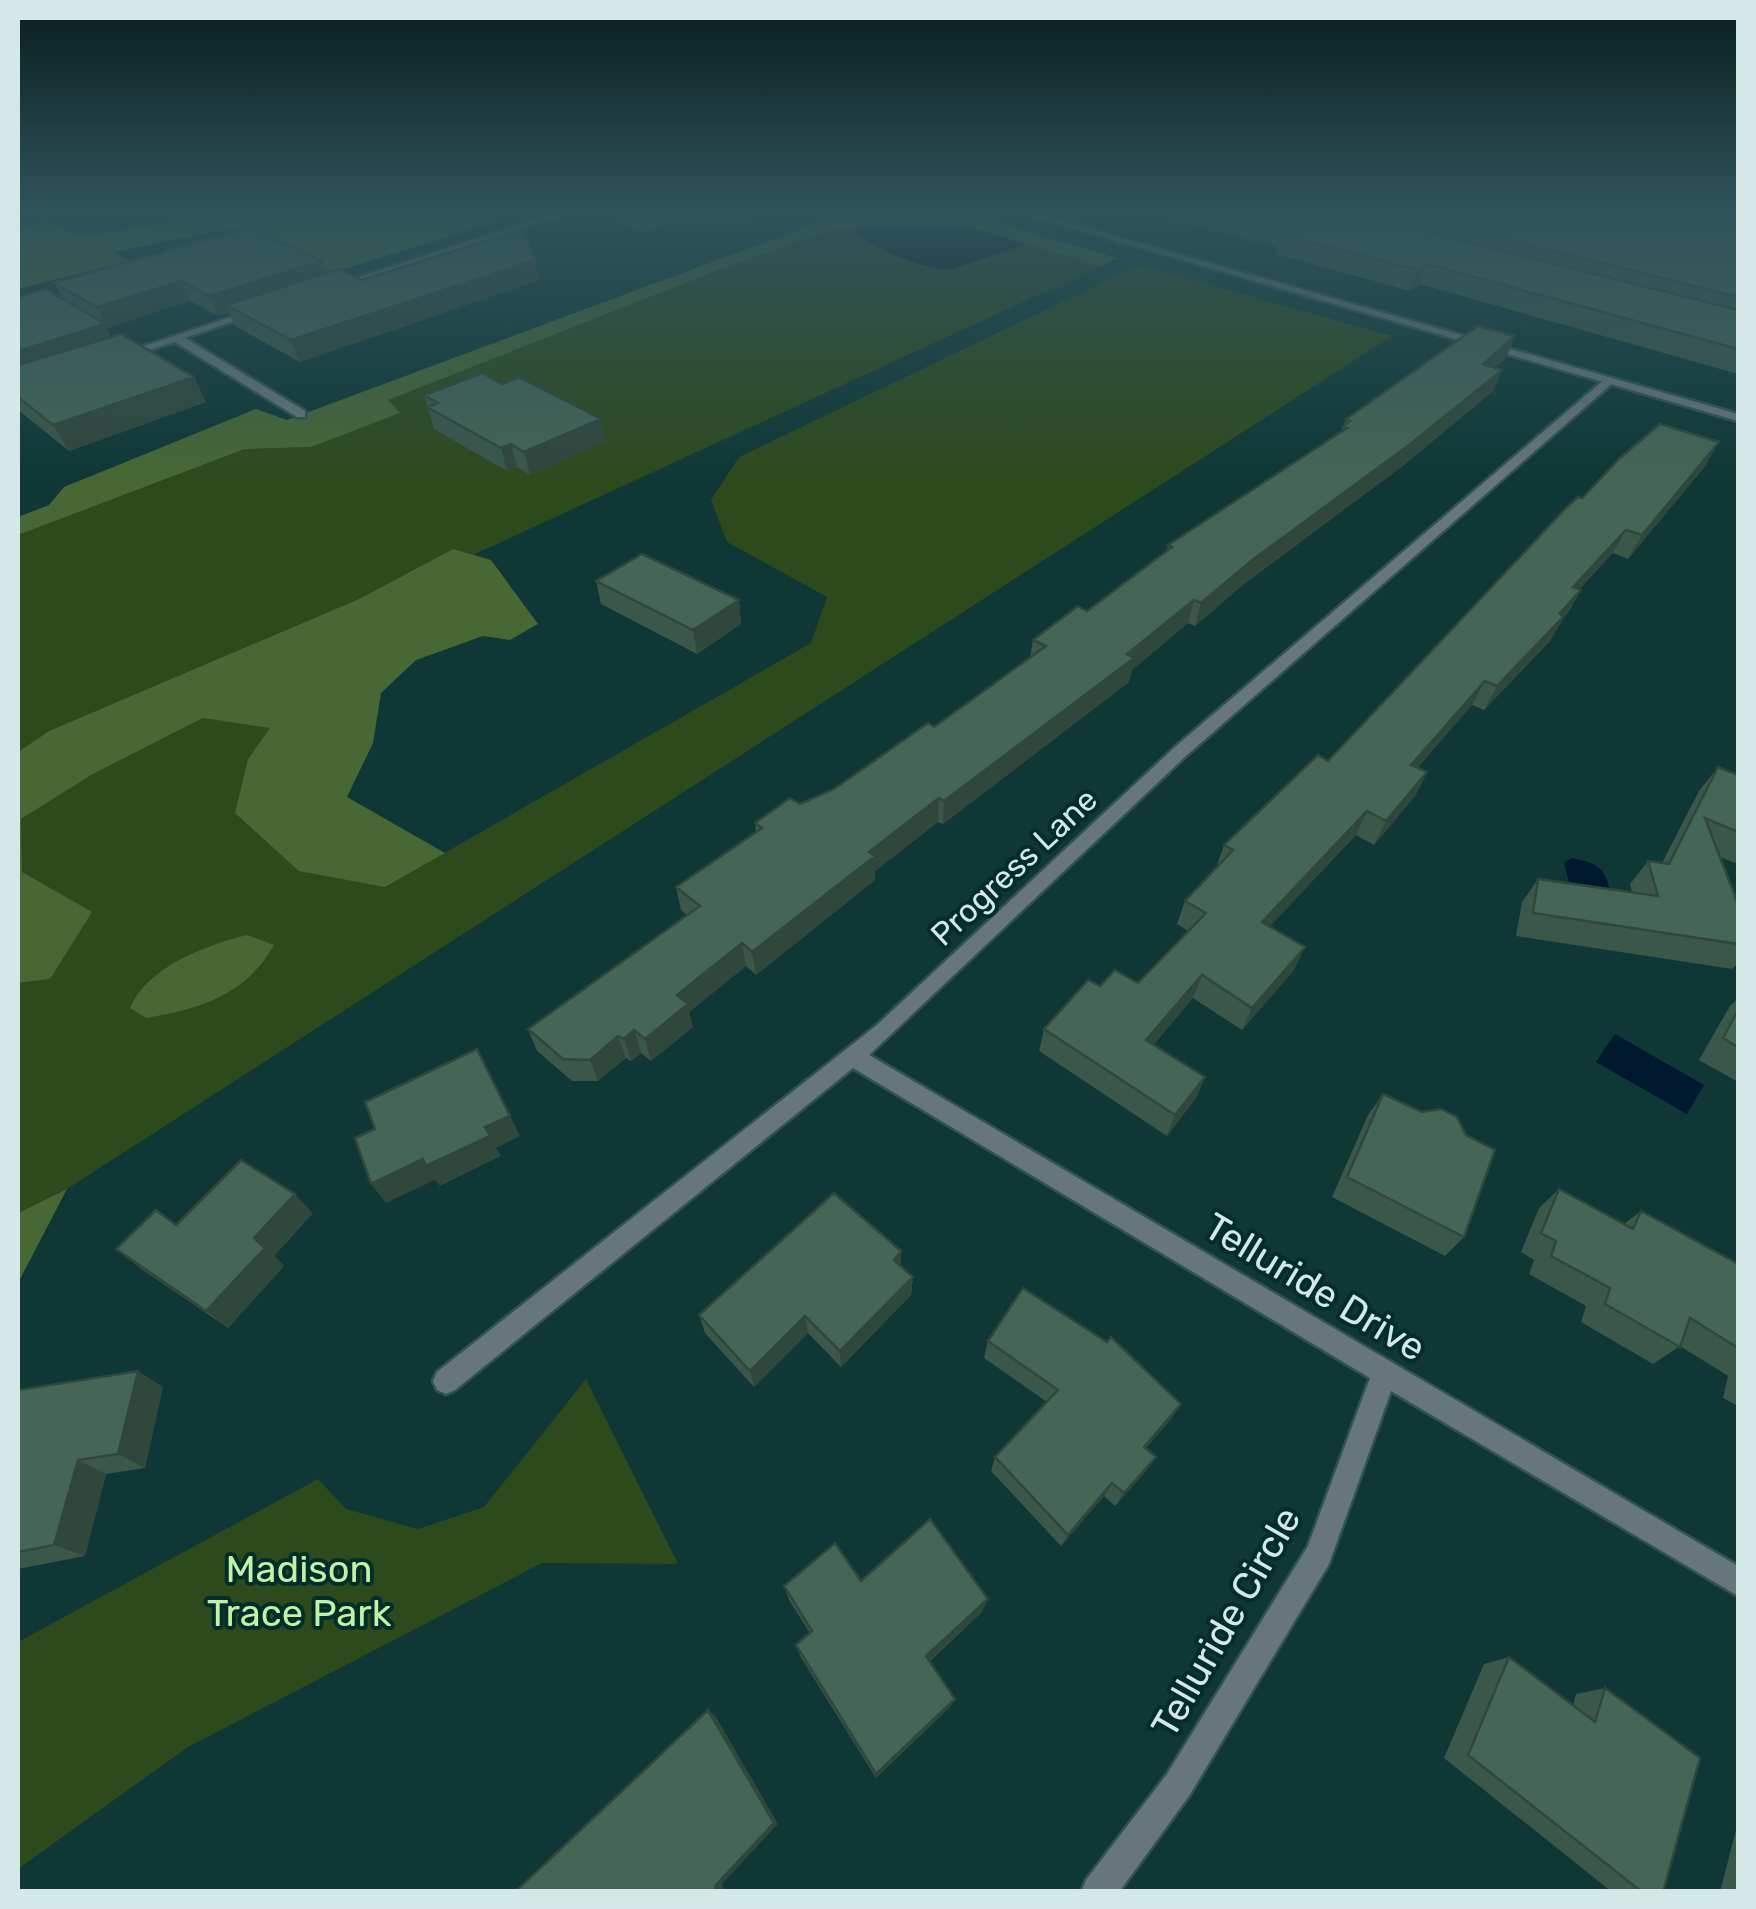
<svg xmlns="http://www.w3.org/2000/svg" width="1756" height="1909" viewBox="0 0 1756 1909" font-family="Rubik,sans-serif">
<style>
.green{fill:#2d4a1c}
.forest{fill:#476834}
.water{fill:#00182d}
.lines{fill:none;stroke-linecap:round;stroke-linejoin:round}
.minor-casing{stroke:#2e5351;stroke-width:5}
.tertiary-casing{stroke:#2e5351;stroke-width:5}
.minor{fill:#67767b;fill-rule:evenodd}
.tertiary{fill:#67767b;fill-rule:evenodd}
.wall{fill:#3b574a}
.shaded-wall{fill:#30473c}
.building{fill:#456556;stroke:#30473c;stroke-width:2.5}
.labels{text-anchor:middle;stroke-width:8;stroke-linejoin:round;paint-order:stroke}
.street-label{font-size:32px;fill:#d4e9e7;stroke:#022d2b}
.near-street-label{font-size:38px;fill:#d4e9e7;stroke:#022d2b}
.near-park-label{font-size:38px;fill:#c0f4a4;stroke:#022d2b}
</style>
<rect width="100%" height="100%" fill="#0e3735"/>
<path class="green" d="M840,227L868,229L858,233L937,269L948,270L1018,249L1023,245L1020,241L1101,266L473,555L453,549L359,599L49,731L18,752V535L245,449L311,447L400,413L387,400L721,269Z
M1139,265L1392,336L67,1189L18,1213V983L51,979L22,872L21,819L93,774L203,718L271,727L248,759L385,887L811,643L827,597L727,542L711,500L739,457Z
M586,1379L678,1564L542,1563L188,1747L18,1869V1642L318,1479L346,1509L418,1529L484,1507Z"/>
<path class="forest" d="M228,214H448L505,219L331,273L234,228L114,252L128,261L18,289V229L46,221L79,236Z
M626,214H967L1117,258L1101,266L976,229L840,227L721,269L388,400L400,413L311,447L245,449L18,535V517L49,505L64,487L256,409L287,420L833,217L670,223L641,232L612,219Z
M453,549L491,560L538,624L510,640L483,636L416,660L381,693L373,743L347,797L445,853L385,887L299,871L235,813L248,759L270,728L203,718L93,774L21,819L22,872L92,912L50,979L18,983V752L49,731L359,599Z
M247,935L274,945C246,995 200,1009 146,1018L130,1008C148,966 207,945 247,935Z
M67,1189L18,1283V1213Z"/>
<path class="water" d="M868,229H976L1024,245L947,270C918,267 880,252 857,233Z
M1572,858C1610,865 1606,877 1615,911L1574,902L1564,863Z
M1615,1034L1704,1085L1687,1114L1596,1062Z"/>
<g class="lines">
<defs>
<path id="minor" d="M552,214H566L338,289L329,287Z
M255,309L264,311L185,338L305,411V417H297L175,342L120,359L114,356Z
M1605,379L1615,381L1187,755L869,1055L1738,1566V1596L1391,1391L1329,1564L1189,1796L1119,1892H1081L1086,1880L1167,1774L1308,1546L1370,1378L853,1068L455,1390L446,1394L437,1390L433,1381L437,1372L877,1025L1175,747Z"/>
<path id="tertiary" d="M1024,214H1038L1738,414V421Z"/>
</defs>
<use href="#minor" class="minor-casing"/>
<use href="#tertiary" class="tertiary-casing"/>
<use href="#minor" class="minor"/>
<use href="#tertiary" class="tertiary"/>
</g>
<path class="wall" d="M1147,214H1738V374L1420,284L1410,291L1275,254L1277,247Z
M535,260L539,280L300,362L235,326L229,313L218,316L190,301L106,327L111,337L194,377L206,402L69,451L18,410V297L62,298L54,283L326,273L362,280Z
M1506,358L1495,367L1502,370L1493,391L1404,465L1244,584L1195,626L1188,623L1132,670L1129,682L943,824L938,822L875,871V880L756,975L746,966L689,1012L693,1027L651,1061L641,1053L631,1061L626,1058L598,1081H572L537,1051L528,1029L688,916L681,910L676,887L756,832L755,823L834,789L934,727L1030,658L1033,640L1087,611L1167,552L1168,545L1341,432L1346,419Z
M503,384L601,419L606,441L530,475L517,467L507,471L434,429L424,395Z
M1706,465L1628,559L1613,553L1579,589L1581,590L1567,614L1561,621L1550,641L1484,710L1472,705L1417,768L1427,772L1415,796L1374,845L1356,835L1270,926L1294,970L1242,1030L1193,998L1154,1044L1205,1077L1196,1098L1167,1136L1039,1051L1044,1029L1100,986L1138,983L1188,931L1177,924L1185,901L1216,868L1224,845L1328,761L1582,498Z
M596,581L739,600L741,624L697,654L601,604Z
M1718,767L1738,775V859L1735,863L1720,857L1738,904V963L1732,969L1516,936L1522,902L1538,879L1632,892L1630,884L1648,861L1662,863L1699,791Z
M1738,998V1082L1699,1060L1730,1006Z
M1383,1094L1464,1237L1445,1256L1332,1197L1368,1115Z
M1559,1189L1624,1224L1641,1211L1738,1264V1406L1723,1398L1728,1376L1680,1346L1653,1364L1581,1322L1586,1306L1529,1274L1534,1260L1521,1252L1539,1208Z
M313,1213L274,1256L284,1266L228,1328L140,1268L116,1249Z
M901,1251V1266L913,1277L911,1295L841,1367L808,1333L754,1387L705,1333L699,1315Z
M988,1341L1181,1404L1171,1419L1146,1448L1156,1457L1146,1471L1115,1506L1104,1496L1061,1546L991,1471L995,1457L1047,1402L984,1358Z
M163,1387L145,1468L106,1474L85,1556L18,1569V1390Z
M861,1581L982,1612L930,1661L950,1707L876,1778L800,1656L796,1645L810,1633L789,1600L784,1586Z
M1509,1657L1573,1705L1576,1694L1605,1688L1663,1892H1612L1444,1758L1484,1664Z
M1738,1822V1892H1720Z"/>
<path class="shaded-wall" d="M535,260L539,280L300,362L291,340Z
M322,261L329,281L226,305L229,313L218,316L209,296Z
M1427,264L1420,284L1410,291L1417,270Z
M181,281L190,301L108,328L97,307Z
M105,324L117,348L18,380V351Z
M1515,336L1506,358L1474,385L1483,364Z
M1502,370L1493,391L1404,465L1244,584L1195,626L1201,603L1251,561Z
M194,377L206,402L69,451L53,425Z
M601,419L606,441L530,475L524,452Z
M1719,442L1706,465L1628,559L1642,535Z
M511,444L517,467L507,471L501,448Z
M1626,530L1613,553L1560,611L1573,587Z
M1581,590L1550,641L1484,710L1497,686Z
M739,600L741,624L697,654L693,630Z
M1194,600L1188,623L1132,670L1129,682L943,824L944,801Z
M1485,681L1472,705L1399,789L1411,765Z
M1427,772L1415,796L1374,845L1386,821Z
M939,798L938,822L875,871V880L756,975L752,952L869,852Z
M1367,811L1356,835L1252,945L1262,922Z
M742,943L746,966L689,1012L693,1027L651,1061L645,1039L677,995Z
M1305,947L1294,970L1242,1030L1252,1008Z
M1202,975L1193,998L1139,1062L1146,1040Z
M634,1030L641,1053L631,1061L624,1039Z
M618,1036L626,1058L598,1081L590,1060Z
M477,1049L520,1136L496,1148L501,1156L440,1186L435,1180L386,1203L371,1184L485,1127Z
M1205,1077L1196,1098L1167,1136L1175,1115Z
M295,1194L313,1213L274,1256L284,1266L228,1328L206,1311L254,1238Z
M901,1251V1270L894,1260Z
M913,1277L911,1295L841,1367L840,1351Z
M805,1316L808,1333L754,1387L750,1371Z
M138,1371L163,1387L145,1468L118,1454Z
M1181,1404L1171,1419L1135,1460L1144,1447Z
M1156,1457L1146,1471L1115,1506L1124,1493Z
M78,1460L106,1474L85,1556L54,1545Z
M1112,1483L1104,1496L1061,1546L1068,1535Z
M988,1599L982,1612L923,1666L926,1656Z
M955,1699L950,1707L876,1778V1774Z
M708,1710L715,1715L778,1824L722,1884L725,1892H717L715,1886Z"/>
<path class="building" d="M1227,214H1357L1738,310V349L1427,264L1417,270L1280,234L1289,229Z
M1403,214H1738V297Z
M248,228L322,261L209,296L181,281L97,307L54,283Z
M524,229L535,260L291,340L226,305L339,269L362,280Z
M46,289L105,324L18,351V297Z
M1478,326L1515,336L1483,364L1502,370L1413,442L1251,561L1201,603L1194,600L1127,654L1134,658L944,801L939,798L869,852L875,856L752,952L742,943L677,995L688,1004L645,1039L634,1030L624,1039L618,1036L590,1060L563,1059L528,1029L700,906L676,887L762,828L755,823L790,798L800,804L834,789L928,723L934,727L1046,646L1033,640L1078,606L1087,611L1172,547L1168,545L1347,428L1343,427L1350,421L1346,419Z
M121,334L194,377L53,425L18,397V365Z
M482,373L503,384L519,377L601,419L524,452L511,444L501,448L427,407L438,403L424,395Z
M1660,424L1719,442L1642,535L1626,530L1573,587L1581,590L1560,613L1563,617L1497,686L1485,681L1411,765L1427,772L1386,821L1367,811L1262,922L1305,947L1252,1008L1202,975L1146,1040L1205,1077L1175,1115L1044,1029L1088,980L1100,986L1115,970L1138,983L1206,913L1185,901L1233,850L1224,845L1318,755L1328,761L1566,508L1578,497L1582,498L1620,458Z
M642,554L739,600L693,630L596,581Z
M1718,767L1738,775V832L1705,818L1738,904V944L1533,913L1538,879L1658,896L1648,861L1669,864Z
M1738,1010V1047L1723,1038Z
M477,1049L510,1116L485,1127L490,1136L426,1166L423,1159L371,1184L355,1138L375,1129L365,1102Z
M1383,1094L1422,1112L1441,1109L1457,1117L1466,1135L1495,1150L1464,1237L1347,1177Z
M241,1160L295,1194L254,1238L265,1248L206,1311L116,1249L156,1210L176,1225Z
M1559,1189L1633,1229L1641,1211L1738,1264V1348L1690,1318L1680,1347L1605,1304L1610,1288L1551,1256L1556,1241L1541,1233Z
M834,1193L901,1251L894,1260L913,1277L840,1351L805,1316L750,1371L699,1315Z
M1023,1288L1107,1342L1111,1337L1181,1404L1144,1447L1156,1457L1124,1493L1112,1483L1068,1535L995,1457L1058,1390L988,1341Z
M138,1371L118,1454L78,1460L54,1545L18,1552V1390Z
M930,1519L988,1599L926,1656L955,1699L876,1774L796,1645L812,1631L784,1586L835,1543L861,1581Z
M1509,1657L1595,1722L1605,1688L1700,1758L1663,1892H1642L1468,1755Z
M708,1710L774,1823L715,1886L717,1892H515Z"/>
<linearGradient id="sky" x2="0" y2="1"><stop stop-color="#081e1d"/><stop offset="0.44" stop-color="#30535c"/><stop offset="1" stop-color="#30535c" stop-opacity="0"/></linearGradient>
<rect width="1756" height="481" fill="url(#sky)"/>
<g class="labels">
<g class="street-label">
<text transform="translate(1014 867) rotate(-43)" y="11">Progress Lane</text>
</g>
<g class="near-street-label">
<text transform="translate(1315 1287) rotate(31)" y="13">Telluride Drive</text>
<text transform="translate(1226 1622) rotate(-60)" y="13">Telluride Circle</text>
</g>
<g class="near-park-label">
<text x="299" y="1582">Madison<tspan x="299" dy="44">Trace Park</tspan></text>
</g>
</g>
<rect width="1756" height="1909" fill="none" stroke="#d4e9e7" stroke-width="40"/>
</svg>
